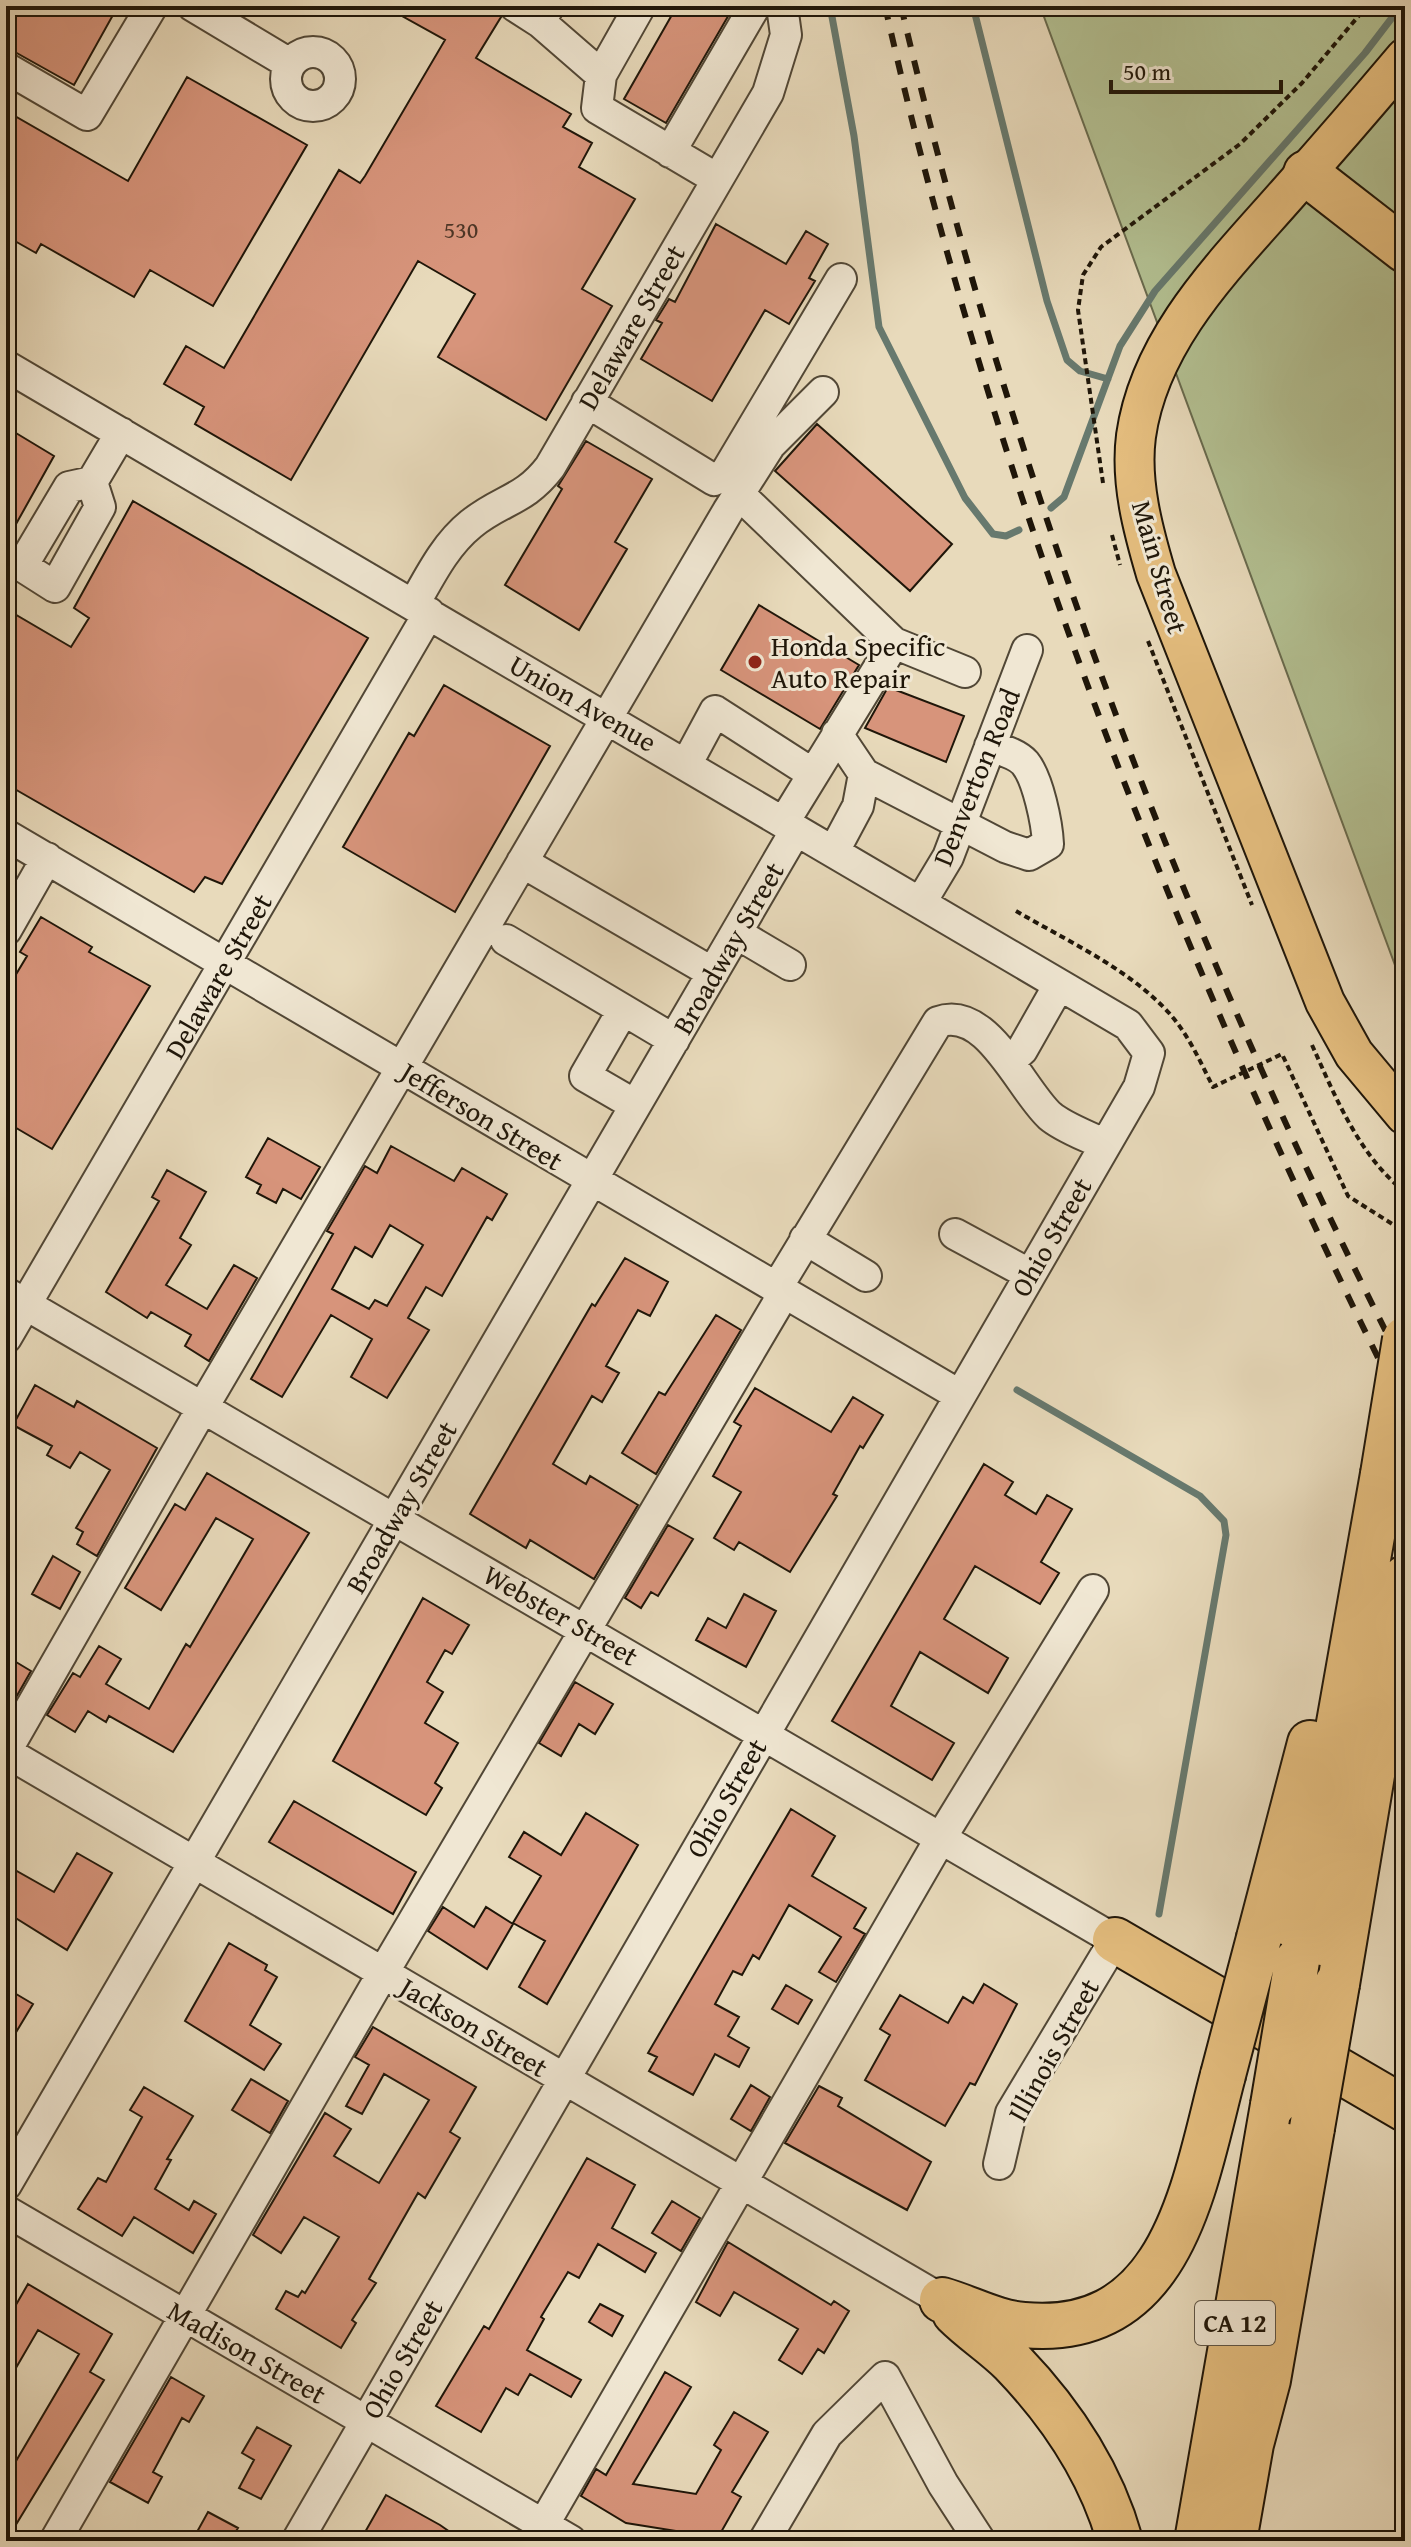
<svg xmlns="http://www.w3.org/2000/svg" width="1411" height="2547" viewBox="0 0 1411 2547" font-family="'Gentium Book Plus',serif">
<style>
.green{fill:#b3c092;stroke:#696b4e;stroke-width:2}
.lines{fill:none;stroke-linecap:round;stroke-linejoin:round}
.stream{stroke:#67796e;stroke-width:7}
.building{fill:#d7947b;stroke:#1f1609;stroke-width:2;fill-rule:evenodd}
.minor-casing{stroke:#514736;stroke-width:34}
.major-casing{stroke:#1f1609;stroke-width:42}
.highway-casing{stroke:#1f1609;stroke-width:48}
.path{stroke:#1f1609;stroke-width:4;stroke-dasharray:6 4;stroke-linecap:butt}
.minor{stroke:#f0e7d3;stroke-width:30}
.major{stroke:#e4bd7e;stroke-width:38}
.highway{stroke:#e4bd7e;stroke-width:44}
.rail{stroke:#1f1609;stroke-width:6;stroke-dasharray:14 14;stroke-linecap:butt}
.highway-bridge-casing{stroke:#1f1609;stroke-width:48;stroke-linecap:butt}
.path-bridge{stroke:#1f1609;stroke-width:4;stroke-dasharray:6 4;stroke-linecap:butt}
.highway-bridge{stroke:#e4bd7e;stroke-width:44}
.poi-dot{fill:#8f2418;stroke:#f0e7d3;stroke-width:3}
.labels{text-anchor:middle;stroke-width:6;stroke-linejoin:round;paint-order:stroke}
.number-label{font-size:24px;fill:#4d3626}
.shield{fill:#f0e7d3;stroke:#5e5546;stroke-width:2}
.shield-label{font-size:26px;font-weight:bold;fill:#1f1609}
.street-label{font-size:28px;fill:#1f1609;stroke:#f0e7d3}
.poi-label{font-size:28px;fill:#1f1609;stroke:#f0e7d3;text-anchor:start}
</style>
<rect width="100%" height="100%" fill="#e8dabb"/>
<filter id="stains"><feTurbulence type="fractalNoise" baseFrequency=".0025" numOctaves="4"/><feColorMatrix values="0 0 0 0 .2 0 0 0 0 .09 0 0 0 0 .02 0 0 0 .5 -.17"/></filter>
<radialGradient id="worn" r=".72"><stop offset=".6" stop-color="#630" stop-opacity="0"/><stop offset="1" stop-color="#630" stop-opacity=".3"/></radialGradient>
<path class="green" d="M1040,6H1405V971L1402,984Z"/>
<g class="lines">
<path class="stream" d="M830,6L854,136L879,327L965,498L993,534L1006,536L1019,530
M973,6L1047,301L1067,360L1080,371L1108,379
M1051,508L1064,497L1120,346L1155,291L1365,53L1401,6
M1017,1390L1200,1496L1224,1521L1226,1535L1159,1914"/>
</g>
<path class="building" d="M6,6H118L74,85L6,47Z
M384,6H482L501,17L476,58L571,114L563,127L592,143L579,167L635,199L582,289L612,306L546,420L438,357L475,294L418,261L291,480L195,424L204,407L164,384L186,346L224,368L339,170L360,183L365,176L445,40Z
M677,6H734L666,123L624,99Z
M187,77L307,145L213,306L150,270L134,297L41,244L36,253L6,236V111L128,181Z
M716,224L786,264L806,231L828,244L809,278L815,281L789,324L765,310L712,401L641,359L662,323L656,320L669,299L675,302Z
M817,424L952,544L910,591L775,471Z
M6,427L54,456L6,542Z
M586,441L652,479L615,542L627,549L579,630L505,585L562,489L558,486Z
M133,501L368,638L222,884L205,877L194,892L6,784V609L71,647L89,618L74,608Z
M759,605L859,665L820,729L721,670Z
M444,685L550,746L455,912L343,847L409,733L414,736Z
M888,687L964,716L946,762L865,728Z
M41,917L92,947L89,952L150,986L52,1149L6,1122V991L27,956L20,952Z
M268,1138L320,1167L301,1199L283,1189L276,1203L257,1193L261,1185L246,1177Z
M391,1146L454,1181L462,1168L507,1194L492,1220L487,1217L442,1296L426,1287L408,1318L429,1330L387,1398L351,1377L372,1339L331,1315L282,1397L251,1379L333,1234L327,1231L365,1166L377,1173ZM390,1225L423,1245L387,1306L375,1300L369,1309L332,1289L355,1247L372,1257Z
M167,1170L206,1192L180,1238L191,1245L166,1285L207,1309L234,1265L257,1278L209,1361L185,1346L191,1335L151,1312L147,1318L106,1292L159,1201L152,1197Z
M625,1258L668,1282L650,1316L638,1310L606,1366L619,1373L602,1402L592,1396L553,1464L586,1484L590,1476L638,1505L594,1579L530,1540L526,1548L470,1514L592,1304L595,1306Z
M716,1315L741,1330L656,1474L622,1453L659,1392L665,1395Z
M35,1385L74,1407L77,1401L157,1448L97,1556L77,1544L83,1532L76,1528L110,1470L80,1452L70,1468L47,1455L52,1446L13,1425Z
M755,1388L831,1432L853,1397L883,1415L863,1448L860,1446L833,1494L837,1496L790,1572L739,1542L734,1550L714,1538L741,1492L713,1476L741,1426L734,1422Z
M984,1464L1013,1482L1005,1495L1036,1514L1047,1495L1072,1509L1041,1562L1059,1573L1040,1604L975,1566L944,1619L1008,1658L988,1693L920,1652L891,1706L954,1743L932,1780L832,1721Z
M207,1473L309,1533L173,1752L109,1716L106,1722L88,1711L75,1732L47,1715L73,1673L80,1677L99,1646L121,1659L106,1684L149,1709L186,1644L190,1647L253,1539L216,1518L161,1610L125,1588L175,1504L185,1510Z
M668,1525L693,1539L658,1596L651,1592L641,1608L625,1598Z
M53,1556L80,1572L60,1609L32,1594Z
M744,1594L776,1611L746,1667L696,1640L708,1618L726,1628Z
M423,1598L469,1625L452,1654L445,1650L427,1682L443,1692L425,1723L458,1743L435,1783L442,1788L426,1815L333,1761Z
M6,1656L31,1671L6,1715Z
M575,1682L613,1704L595,1734L579,1724L561,1756L539,1743Z
M294,1801L416,1872L393,1914L269,1842Z
M791,1809L835,1836L812,1876L866,1908L854,1928L865,1934L836,1982L819,1972L841,1937L789,1905L759,1959L753,1955L742,1975L733,1971L715,2004L739,2017L728,2036L749,2048L739,2067L715,2054L693,2095L649,2071L657,2057L648,2053Z
M586,1813L638,1845L547,2004L519,1987L545,1941L513,1923L541,1876L509,1857L524,1832L561,1855Z
M77,1853L112,1873L67,1950L6,1912V1865L54,1892Z
M443,1907L474,1927L486,1907L513,1924L487,1969L428,1931Z
M229,1943L267,1965L265,1970L277,1977L250,2025L281,2044L264,2070L185,2021Z
M984,1984L1017,2004L975,2085L970,2083L945,2126L865,2080L890,2035L880,2029L900,1995L948,2023L963,1997L973,2003Z
M786,1985L812,2000L798,2024L772,2009Z
M6,1988L33,2004L6,2049Z
M373,2027L476,2087L450,2132L460,2138L425,2198L418,2193L369,2279L376,2283L352,2320L356,2323L341,2348L276,2309L286,2291L298,2297L302,2291L305,2293L339,2237L304,2217L281,2253L253,2235L325,2113L351,2129L334,2156L379,2183L429,2100L384,2074L362,2114L346,2106L369,2065L355,2057Z
M251,2079L288,2101L270,2133L232,2110Z
M751,2085L770,2097L751,2131L731,2119Z
M819,2086L842,2098L838,2106L931,2162L907,2210L785,2143Z
M144,2087L193,2116L167,2159L171,2160L155,2189L189,2210L194,2201L216,2214L193,2253L134,2217L122,2236L78,2209L98,2178L106,2182L142,2117L130,2110Z
M587,2158L635,2185L612,2228L656,2253L645,2272L598,2244L579,2278L568,2272L541,2317L544,2319L527,2350L581,2380L571,2397L530,2374L518,2395L506,2388L481,2432L436,2406L484,2326L489,2329Z
M672,2201L700,2218L681,2251L652,2233Z
M728,2242L831,2305L834,2301L849,2311L824,2353L818,2349L802,2374L779,2360L798,2329L734,2292L720,2316L696,2302Z
M28,2284L112,2334L90,2372L104,2380L6,2541V2478L79,2354L38,2330L6,2385V2322Z
M600,2304L623,2316L612,2336L589,2322Z
M665,2372L691,2387L633,2484L696,2494L721,2450L714,2445L734,2412L768,2432L732,2492L741,2497L716,2541H670L676,2531L626,2523L581,2496L596,2469L606,2475Z
M171,2377L204,2396L189,2422L182,2418L153,2472L162,2477L148,2503L110,2482Z
M257,2427L291,2446L261,2499L239,2488L254,2460L242,2453Z
M386,2495L440,2525L463,2541H360Z
M208,2512L238,2528L230,2541H192Z"/>
<g class="lines">
<defs>
<path id="minor" d="M193,6L290,64
M515,6L540,22L549,6
M640,6L601,75L597,108L717,179
M540,22L601,75
M286 79a27 27 0 1 1 54 0a27 27 0 1 1-54 0Z
M6,68L87,115L152,6
M670,152L755,6
M6,366L1128,1025L1149,1053L1139,1087L297,2541
M587,402L714,480L725,474L841,279
M92,482L100,507L55,587L22,566L69,487L92,482L121,433
M739,494L894,643L784,822
M414,604C430,576 445,545 471,524C502,499 524,501 550,467L768,93L786,35L782,6
M894,643L965,672
M837,734L864,774L1005,847L1029,855L1048,844C1047,823 1038,779 1025,763C1017,754 1002,750 990,746
M687,763L715,711L813,774
M6,835L959,1395
M834,851L858,806L864,774
M522,862L713,973
M921,902L948,857L1027,650
M6,930L47,858
M736,933L790,965
M506,940L674,1040
M623,1010L585,1076L635,1105
M1009,1062L1022,1050L1059,985
M955,1234L1029,1274
M805,1239L866,1276
M776,1289L938,1022C987,1004 1021,1090 1050,1116C1064,1128 1088,1136 1105,1145
M6,1293L1115,1940L1011,2113L999,2164
M6,1338L429,613
M6,1751L203,1407L728,511L770,445L823,392
M6,1752L942,2300
M6,2185L796,830
M6,2211L571,2541
M55,2541L383,1973L784,1293
M534,2541L942,1836L1093,1590
M764,2541L827,2434L885,2377L943,2484L980,2541"/>
<path id="major" d="M1405,58C1367,103 1328,148 1289,192C1227,263 1150,337 1136,436C1130,482 1143,530 1156,574L1325,1002L1354,1054L1405,1115"/>
<path id="highway" d="M1306,173L1405,250
M1259,1938L1310,1743
M1115,1940L1405,2109
M1297,1961L1383,1474
M1337,1984L1405,1578
M942,2300C970,2308 996,2323 1024,2325C1174,2339 1194,2184 1223,2075
M955,2313C973,2331 994,2344 1012,2362C1060,2412 1101,2473 1120,2541
M1197,2541L1273,2105
M1234,2541L1251,2444L1268,2380L1312,2128"/>
</defs>
<use href="#minor" class="minor-casing"/>
<use href="#major" class="major-casing"/>
<use href="#highway" class="highway-casing"/>
<path class="path" d="M1103,483L1078,310L1083,275L1101,247L1240,144L1302,83L1367,6
M1112,535L1120,565
M1148,641L1252,905
M1312,1045C1335,1096 1359,1156 1405,1192"/>
<use href="#minor" class="minor"/>
<use href="#major" class="major"/>
<use href="#highway" class="highway"/>
<path class="rail" d="M885,6C995,495 1181,965 1405,1412
M901,6C1012,479 1183,936 1405,1369"/>
<defs>
<path id="highway-bridge" d="M1383,1474L1405,1339
M1223,2075L1259,1938
M1273,2105L1297,1961
M1312,2128L1337,1984"/>
</defs>
<use href="#highway-bridge" class="highway-bridge-casing"/>
<path class="path-bridge" d="M1016,911C1067,941 1128,968 1169,1013C1188,1034 1200,1061 1213,1087L1282,1054L1348,1196L1405,1232"/>
<use href="#highway-bridge" class="highway-bridge"/>
</g>
<circle class="poi-dot" cx="755" cy="662" r="8"/>
<g class="labels">
<g class="number-label">
<text x="461" y="238">530</text>
</g>
<rect class="shield" x="1195" y="2301" width="80" height="44" rx="6"/>
<g class="shield-label">
<text x="1235" y="2332">CA 12</text>
</g>
<g class="street-label">
<text transform="translate(631 327) rotate(-60)" y="10">Delaware Street</text>
<text transform="translate(1160 567) rotate(74)" y="10">Main Street</text>
<text transform="translate(583 703) rotate(30)" y="10">Union Avenue</text>
<text transform="translate(976 777) rotate(-68)" y="10">Denverton Road</text>
<text transform="translate(728 948) rotate(-60)" y="10">Broadway Street</text>
<text transform="translate(218 976) rotate(-60)" y="10">Delaware Street</text>
<text transform="translate(482 1116) rotate(31)" y="10">Jefferson Street</text>
<text transform="translate(1051 1237) rotate(-60)" y="10">Ohio Street</text>
<text transform="translate(401 1507) rotate(-60)" y="10">Broadway Street</text>
<text transform="translate(561 1615) rotate(30)" y="10">Webster Street</text>
<text transform="translate(726 1798) rotate(-60)" y="10">Ohio Street</text>
<text transform="translate(474 2027) rotate(31)" y="10">Jackson Street</text>
<text transform="translate(1053 2050) rotate(-61)" y="10">Illinois Street</text>
<text transform="translate(247 2352) rotate(30)" y="10">Madison Street</text>
<text transform="translate(402 2359) rotate(-60)" y="10">Ohio Street</text>
</g>
<g class="poi-label">
<text x="771" y="656">Honda Specific<tspan x="771" dy="32">Auto Repair</tspan></text>
</g>
</g>
<rect width="1411" height="2547" fill="none" stroke="#e8dabb" stroke-width="32"/>
<rect x="8" y="8" width="1395" height="2531" fill="none" stroke="#1f1609" stroke-width="4"/>
<rect x="16" y="16" width="1379" height="2515" fill="none" stroke="#1f1609" stroke-width="2"/>
<path d="M1111 80v12h170v-12" fill="none" stroke="#1f1609" stroke-width="4"/>
<text x="1123" y="80" font-size="24" fill="#1f1609" stroke="#f0e7d3" stroke-width="6" paint-order="stroke">50 m</text>
<rect width="100%" height="100%" filter="url(#stains)"/>
<rect width="100%" height="100%" fill="url(#worn)"/>
</svg>
